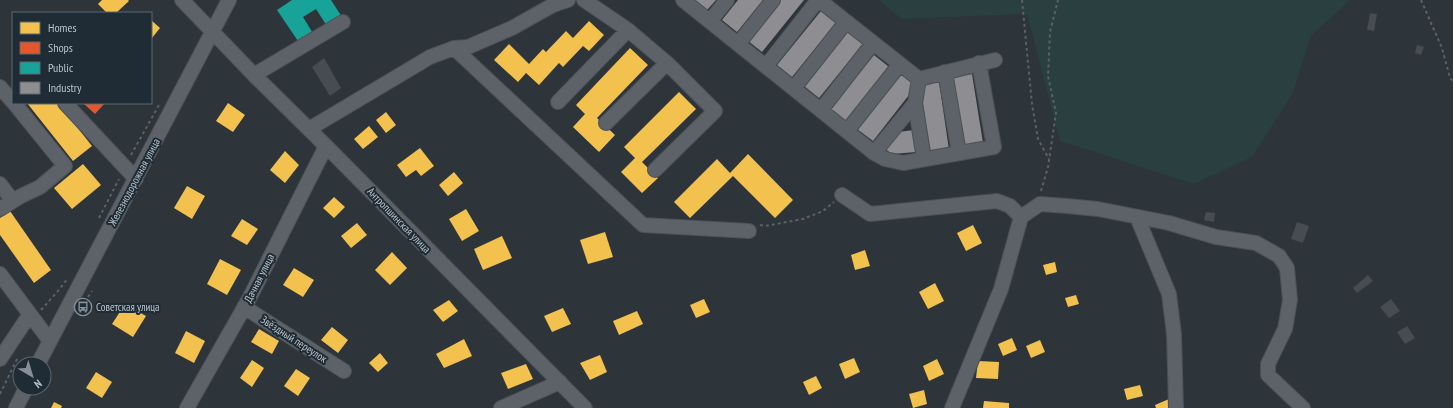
<svg xmlns="http://www.w3.org/2000/svg" width="1453" height="408" viewBox="0 0 1453 408" font-family="'PT Sans Narrow',sans-serif">
<style>
.green{fill:#2a3f3f}
.homes{fill:#f2c14e}
.shops{fill:#e4572e}
.public{fill:#17a398}
.industry{fill:#8d8d92}
.building{fill:#464c51}
.lines{fill:none;stroke-linecap:round;stroke-linejoin:round}
.minor-casing{stroke:#4b5054;stroke-width:16}
.path{stroke:#5b6165;stroke-width:2;stroke-dasharray:3 3;stroke-linecap:butt}
.minor{stroke:#5d6268;stroke-width:14}
.labels{text-anchor:middle;stroke-width:4;stroke-linejoin:round;paint-order:stroke}
.street-label{font-size:11px;fill:#b7c1ca;stroke:#202c35}
.poi-label{font-size:11px;fill:#b7c1ca;stroke:#202c35;text-anchor:start}
</style>
<rect width="100%" height="100%" fill="#2d343a"/>
<path class="green" d="M878,0H1350L1311,36L1293,93L1252,157L1194,184L1060,141L1027,14L902,19Z"/>
<path class="homes" d="M102,0H128L129,1L116,13H107L98,4Z
M151,20L160,28L152,38L151,37Z
M589,21L604,35L589,51L583,46L563,67L559,63L539,85L526,73L518,82L494,60L509,44L529,64L543,49L546,52L566,31L573,38Z
M630,48L648,65L597,118L615,135L599,152L573,127L585,114L576,105Z
M679,92L696,109L642,162L658,178L642,193L621,172L635,158L624,147Z
M27,103H58L92,146L73,161Z
M228,103L245,115L233,132L216,121Z
M386,112L396,125L386,133L376,120Z
M369,126L378,137L363,149L354,139Z
M420,148L434,166L421,176L416,170L406,177L397,165Z
M285,151L299,165L285,183L270,170Z
M748,154L793,200L775,218L733,176L690,218L674,202L717,159L730,173Z
M83,164L101,185L72,209L54,188Z
M454,172L463,183L448,196L439,185Z
M187,186L205,196L192,219L174,208Z
M334,197L345,207L334,218L323,208Z
M466,209L479,231L462,241L449,219Z
M10,211L51,270L34,283L0,235V218Z
M242,219L258,229L247,245L231,236Z
M357,223L367,235L351,248L341,236Z
M973,225L982,243L966,251L957,233Z
M605,232L613,257L588,264L580,240Z
M502,236L512,258L483,270L474,249Z
M865,250L870,266L855,270L851,255Z
M392,252L407,268L390,285L375,270Z
M220,259L241,270L227,295L207,284Z
M1055,262L1057,272L1046,275L1043,265Z
M294,268L314,280L303,297L283,285Z
M935,283L944,301L928,309L919,292Z
M1076,295L1079,304L1068,307L1065,298Z
M704,299L710,312L696,318L690,305Z
M449,300L458,311L443,322L433,310Z
M125,304L146,316L133,337L112,324Z
M563,308L571,324L552,332L544,316Z
M637,311L643,324L619,335L613,321Z
M332,327L348,340L338,353L321,340Z
M259,329L279,341L272,354L251,342Z
M186,331L205,341L194,363L175,353Z
M1012,338L1017,350L1003,356L998,344Z
M464,339L472,356L444,368L436,354Z
M1040,340L1045,352L1031,358L1026,346Z
M380,353L388,363L378,372L369,363Z
M600,355L607,372L590,380L580,363Z
M854,358L860,372L845,379L839,364Z
M937,359L944,374L929,381L923,366Z
M252,360L264,368L252,387L240,378Z
M978,361L999,362L998,379L976,378Z
M526,364L533,379L508,389L501,373Z
M296,369L310,378L298,396L284,386Z
M96,372L112,382L102,398L86,388Z
M816,376L822,388L809,395L803,382Z
M1140,385L1143,396L1127,400L1124,389Z
M924,390L927,404L913,408L909,394Z
M1169,399L1173,408H1156L1155,405Z
M984,401L1009,403V408H983Z
M54,402L62,406L61,408H51Z"/>
<path class="shops" d="M83,103H105L95,114Z"/>
<path class="public" d="M292,0H331L342,17L327,26L316,9L303,17L314,35L300,44L277,10Z"/>
<path class="industry" d="M695,0H716L707,10Z
M738,0H763L737,32L722,20Z
M779,0H804L762,52L747,40Z
M821,11L836,23L792,77L777,65Z
M847,32L863,44L819,98L804,86Z
M874,55L889,67L845,121L830,109Z
M901,74L916,86L873,141L857,129Z
M972,74L983,143L963,146L953,77Z
M939,81L949,150L930,152L920,84Z
M914,130L916,152L892,154L885,149L898,132Z"/>
<path class="building" d="M1370,13L1377,14L1374,31L1367,30Z
M1417,45L1424,47L1421,55L1415,53Z
M324,58L341,88L330,96L312,67Z
M1206,212L1215,213L1214,222L1204,220Z
M1297,222L1309,226L1303,243L1291,239Z
M1368,275L1373,281L1357,293L1353,288Z
M1391,299L1400,311L1389,318L1380,307Z
M1407,326L1415,338L1405,344L1397,332Z"/>
<g class="lines">
<defs>
<path id="minor" d="M182,0L254,75L326,146L585,408
M584,0L628,30L667,63L715,111L655,170
M683,0L874,153L885,159L903,163L994,147L979,63
M819,0L919,79L995,60
M710,21L727,0
M738,44L773,0
M454,48L643,225L749,231
M766,66L818,0
M945,72L959,153
M254,75L343,22
M919,79L915,103L924,159
M0,87L13,102
M794,88L846,22
M558,102L628,30
M65,103L136,179
M821,110L873,43
M606,123L667,63
M309,129L430,57L454,48L468,47L512,28L553,5L568,0
M847,131L900,64
M874,153L915,103
M0,184L13,201
M842,195L870,214L997,201L1010,206L1021,217
M0,209L21,196L40,187L65,166L14,103
M1137,217L1169,294L1174,334L1176,408
M0,274L50,341
M244,307L344,371
M0,359L30,314
M38,364L229,0
M16,408L26,388
M187,408L249,299L326,146
M501,408L560,382
M952,408L1001,289L1021,217L1040,204L1067,206L1098,209L1169,223L1216,237L1256,243L1279,256L1287,268L1290,300L1285,329L1268,364V375L1303,408"/>
</defs>
<use href="#minor" class="minor-casing"/>
<path class="path" d="M1022,0L1032,104L1038,139L1049,159
M1421,0L1442,48L1450,78L1453,81
M131,155L159,105
M1041,191L1048,167L1056,113L1048,76L1050,32L1058,0
M99,218L119,179
M760,225L765,226L803,219L823,211L834,202
M88,297L92,291
M41,310L58,291L68,278
M0,394L18,357"/>
<use href="#minor" class="minor"/>
</g>
<defs>
<symbol id="bus-ring" viewBox="-11 -11 22 22"><circle r="9.5" fill="#202c35" stroke="#879098" stroke-width="1.5"/><path d="M-5-6H5V4H4V6H2V4H-2V6H-4V4H-5ZM-3.5-4V0h7V-4ZM-3.5 1.2v1.5H-2V1.2ZM2 1.2v1.5H3.5V1.2Z" fill="#879098"/></symbol>
</defs>
<g fill-rule="evenodd">
<use href="#bus-ring" x="73" y="297" width="20" height="20"/>
</g>
<g class="labels">
<g class="street-label">
<text transform="translate(134 182) rotate(-62)" y="4">Железнодорожная улица</text>
<text transform="translate(399 220) rotate(46)" y="4">Антропшинская улица</text>
<text transform="translate(259 278) rotate(-63)" y="4">Дачная улица</text>
<text transform="translate(294 339) rotate(33)" y="4">Звёздный переулок</text>
</g>
<g class="poi-label">
<text x="96" y="311">Советская улица</text>
</g>
</g>
<rect x="12" y="12" width="140" height="92" fill="#202c35" stroke="#5c6871"/>
<rect x="20" y="22" width="20" height="12" fill="#f2c14e" stroke="#5c6871"/>
<text x="48" y="32" font-size="12" fill="#b7c1ca">Homes</text>
<rect x="20" y="42" width="20" height="12" fill="#e4572e" stroke="#5c6871"/>
<text x="48" y="52" font-size="12" fill="#b7c1ca">Shops</text>
<rect x="20" y="62" width="20" height="12" fill="#17a398" stroke="#5c6871"/>
<text x="48" y="72" font-size="12" fill="#b7c1ca">Public</text>
<rect x="20" y="82" width="20" height="12" fill="#8d8d92" stroke="#5c6871"/>
<text x="48" y="92" font-size="12" fill="#b7c1ca">Industry</text>
<g transform="translate(32 376) rotate(142)"><circle r="19" fill="#202c35" stroke="#5c6871"/>
<path d="M0-3L7 15L0 10L-7 15Z" fill="#879098"/>
<text y="-6" font-size="11" font-weight="bold" text-anchor="middle" fill="#b7c1ca">N</text>
</g>
</svg>
